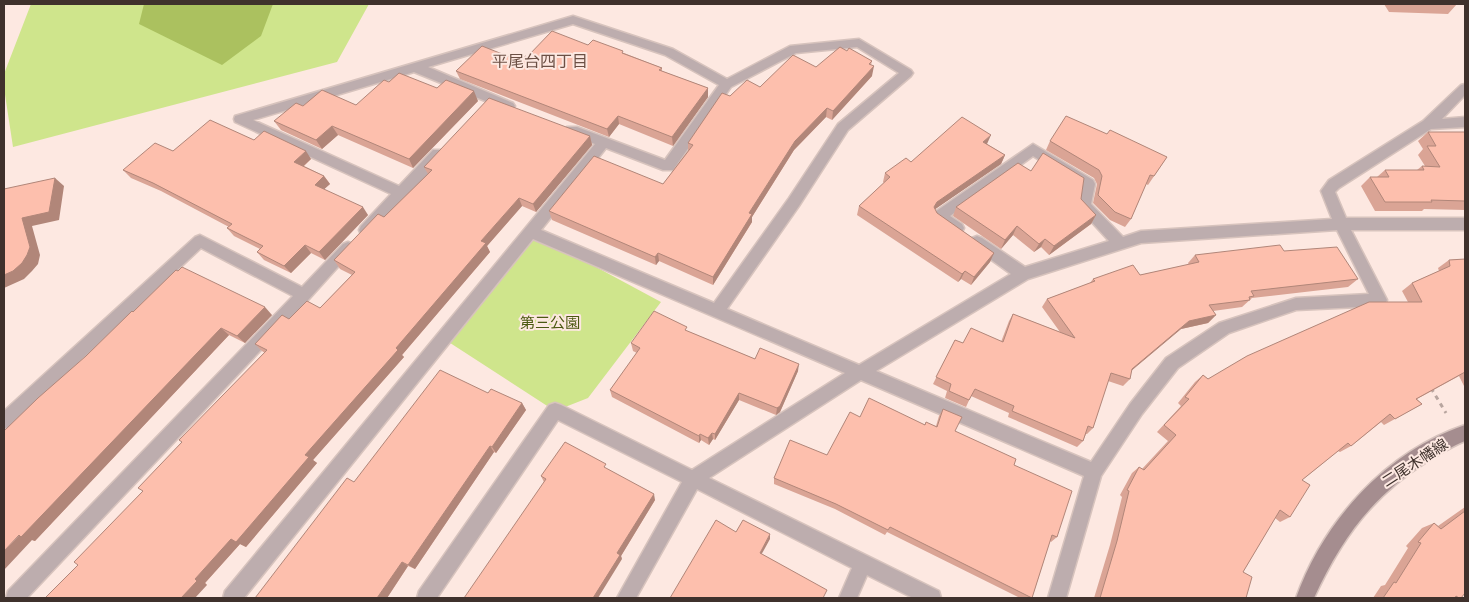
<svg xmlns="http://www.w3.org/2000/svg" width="1469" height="602" viewBox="0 0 1469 602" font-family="Poppins,'Noto Sans JP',sans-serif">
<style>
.green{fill:#cfe58c}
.forest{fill:#abc15f}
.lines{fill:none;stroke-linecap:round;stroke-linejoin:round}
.street-casing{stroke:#d7c3bd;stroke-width:3}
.secondary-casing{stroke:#d7c3bd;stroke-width:3}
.path{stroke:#b8a59f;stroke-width:3;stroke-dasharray:4.5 4.5;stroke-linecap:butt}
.street{fill:#bdadae;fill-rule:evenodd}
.secondary{fill:#a58d8f;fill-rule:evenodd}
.wall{fill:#daa495}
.shaded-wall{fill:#b18679}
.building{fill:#fdbfad;stroke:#b18679}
.labels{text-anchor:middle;stroke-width:4;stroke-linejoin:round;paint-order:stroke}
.park-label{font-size:15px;fill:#4c5912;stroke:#fde8e1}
.street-label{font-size:15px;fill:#3f312c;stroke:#fde8e1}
.neighbourhood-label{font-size:16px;fill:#6c5045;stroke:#fde8e1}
</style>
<rect width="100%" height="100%" fill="#fde8e1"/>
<path class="green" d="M31,4H369L337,62L13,147L4,88V74Z
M531,232L661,302L588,398L555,411L444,339Z"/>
<path class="forest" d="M144,4H273L261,36L222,65L139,24Z"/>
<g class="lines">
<defs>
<path id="street" d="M573,16L673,49L727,79L790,46L859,39L911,70L913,73L911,76L848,130L799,206L727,309L859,365L1011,274L972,246L970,242L972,238L977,236L982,238L1025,267L1109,241L1077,206L1081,186L1033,156L950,216L962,224L964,228L962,232C952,235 938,225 933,216L935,212L1033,144L1093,180L1095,184L1091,204L1123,237L1141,231L1332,219L1321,191L1329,180L1423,121L1461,85L1465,84V95L1442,119L1465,117V127L1431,129L1339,188L1335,192L1346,218H1465V230H1351L1387,300L1385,304L1380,306L1296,310L1229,333L1178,368L1142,414L1101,476L1066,598H1048L1084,476L861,380L709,478L939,591L941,598H913L867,575L857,598H839L852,568L697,489L636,598H617L682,482L558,420L437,598H417L419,591L549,405L555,403L561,405L692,470L845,373L533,239L244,598H223L225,591L595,144L567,133L566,130L567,127H577L665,160L719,85L665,55L573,24L428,67L513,103L515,106L513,109H505L414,72L253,120L399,186L433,150H443L445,154L443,158L371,234L366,236L361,234L359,230L361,226L391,194L235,122L234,119L235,116ZM857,47L899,73L838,124L789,198L714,303L541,230L606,148L663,170H673L731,87L796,53ZM1337,230L1369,294L1296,298L1219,323L1166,358L1130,404L1091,462L876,371L1028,279L1141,243Z
M200,235L302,287L343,244L348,242L353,244L355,248L309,299L27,598H6L8,591L293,296L201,248L10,426L4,429V411L195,237Z"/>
<path id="secondary" d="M1465,425V441C1452,446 1440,454 1428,461C1372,496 1341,539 1314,598H1296C1324,520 1386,452 1465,425Z"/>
</defs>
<use href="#street" class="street-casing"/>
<use href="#secondary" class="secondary-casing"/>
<path class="path" d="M1431,388L1446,413"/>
<use href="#street" class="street"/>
<use href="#secondary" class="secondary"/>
</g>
<path class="wall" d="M1384,4H1457L1448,14L1389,12Z
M588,45L624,53L662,68V71L708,88V97L673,146L619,124L609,137L460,79L456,71L520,61L527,57Z
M847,51L872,61L871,65L872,76L832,120L826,117L794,150L752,217V222L713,285L659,261L656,265L552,220L549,211L663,184L688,151V143L730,96L760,87L816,67Z
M389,82L437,88L478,101L413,168L338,135L322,149L281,130L274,121L303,106L356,105Z
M1428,132H1465V210L1424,209L1422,211H1375L1361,186L1370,177H1377L1385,170H1417L1422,166H1425L1418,155L1423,149L1418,141Z
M590,136L592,145L536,212L522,206L487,246L490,252L402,355L404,357L313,460L317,463L246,547L240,544L205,583L207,585L78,565L143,491L182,442L265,353L262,351L255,344L289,319L320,308L352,275L340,269L334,260L384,217L428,174L424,167Z
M254,140L311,159L304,166L324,176L330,184L324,189L368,215L325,260L311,253L291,273L264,260L257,252L260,249L234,236L227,228L229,227L161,191L131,178L123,170Z
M1050,141L1167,157L1148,185L1146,184L1131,219L1125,227L1110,220L1093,203L1097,184L1094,178L1046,150Z
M987,144L1005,155L1001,164L935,209L937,213L994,253L990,262L971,285L961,279L958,282L857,215L859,206L884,183L883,182L885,173L911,162Z
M1081,199L1096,215L1091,224L1049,255L1041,247L1034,252L1013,235L1001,249L953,216L956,207Z
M1284,251L1358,279L1348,287L1252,298L1242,307L1213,311L1216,315L1208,323L1181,329L1131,371L1130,379L1123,386L1108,381L1093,428L1087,434H1086L1083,441L1077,447L1008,417L1009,413L971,396L966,407L945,398L947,391L933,384L955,340L963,343L1001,342L1009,321L1013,314L1060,332L1042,307L1047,299L1090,283L1093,279L1140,275L1189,265L1188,263L1195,255Z
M1465,259V386H1464L1459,376L1417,399L1422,404L1384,425L1381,422L1351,446L1340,452L1338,451L1302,480L1290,517L1280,522L1275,518L1243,572L1246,598H1094L1110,545L1122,497L1120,495L1132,473L1139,467L1142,469L1168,441L1157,432L1181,406L1178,403L1195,382L1203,375L1208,379L1408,302L1402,291L1412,283L1439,271L1438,268L1449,260Z
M133,312L272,315L245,343L229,335L35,541L32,540L86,356Z
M687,331L755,359L798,371L780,412L776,415L739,400L715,440L713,439L709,445L701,440L699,443L612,397L610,390L637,353L633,351L631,343Z
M488,393L522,403L526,410L496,453L494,452L415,569L408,566L387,598H255L354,482Z
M943,409L955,431L1014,465L1057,537L1051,542L1050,541L1032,598H1020L887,532L885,535L835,509L774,484V478L827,455L925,424L936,426L939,416Z
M608,469L655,500L621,556L622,559L544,482L541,476Z
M1465,507V593L1461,598H1373L1381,586L1385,585L1408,548L1406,546L1422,528L1434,523L1438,526Z"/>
<path class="shaded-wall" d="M874,66L872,76L832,120L833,111Z
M708,88V97L673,146L672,137Z
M474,91L478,101L413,168L409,159Z
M827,108L826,117L794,150L752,217V222L713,285V277L749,213L795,141Z
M618,116L619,124L609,137L607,129Z
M332,126L338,135L322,149L316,140Z
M991,135L987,144L980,151L983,142Z
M590,136L592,145L536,212L533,204Z
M306,151L311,159L299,170L294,162Z
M1005,155L1001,164L934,210V207L937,202Z
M324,176L330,184L320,193L315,185Z
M55,178L64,186L59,220L32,226L40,255L38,264L32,271L24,279L4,288V275L22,218Z
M519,198L522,206L487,246L490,252L402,355L404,357L313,460L317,463L246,547L240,544L205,583L207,585L195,598H181L195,579L305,455L396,348L481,241Z
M363,207L368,215L325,260L319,252Z
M1096,215L1091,224L1049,255L1054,246Z
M1017,226L1013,235L1001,249L1005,240Z
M1045,239L1041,247L1034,252L1039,244Z
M305,245L311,253L291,273L284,266Z
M658,253L659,261L656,265L655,257Z
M994,253L990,262L971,285L974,277Z
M965,271L961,279L958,282L962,274Z
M265,307L272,315L245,343L237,336Z
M1216,315L1208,323L1181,329L1125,376L1132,369L1189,321Z
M221,328L229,335L35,541L32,540L4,570V551Z
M799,364L798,371L780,412L776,415L777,408Z
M739,393V400L715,440V434Z
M522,403L526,410L496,453L492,447Z
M712,433L713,439L709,445L708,438Z
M700,434L701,440L699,443V436Z
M490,446L494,452L415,569L408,565Z
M654,494L655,500L621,556L622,559L598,598H593L617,553Z
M770,534V539L760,557V553Z
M402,562L408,566L387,598H377Z"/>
<path class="building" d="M552,31L588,45L593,40L623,51L622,53L662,68L659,70L708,88L672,137L618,116L607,129L456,71L482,46L520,61L525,56L527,57Z
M840,47L847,51L849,48L872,61L869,64L874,66L833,111L827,108L795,141L749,213L752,214L713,277L658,253L655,257L549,211L594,156L663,184L693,145L688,143L722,93L730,96L747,80L760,87L793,55L816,67Z
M399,73L437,88L446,80L474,91L409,159L332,126L316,140L274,121L296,103L303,106L322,90L356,105L384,80L389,82Z
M489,98L590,136L533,204L519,198L481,241L486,243L396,348L398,350L305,455L309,457L236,542L231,539L195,579L197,581L181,598H45L78,565L74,562L143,491L138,488L182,442L179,440L267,350L255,344L282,315L289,319L307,301L320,308L355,272L334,260L378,214L384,217L432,170L424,167Z
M1066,116L1107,134L1110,130L1167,157L1154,176L1150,175L1131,219L1115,212L1098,195L1102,176L1099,170L1050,141Z
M962,117L991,135L983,142L1005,155L937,202L934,207L937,213L994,253L974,277L965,271L962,274L859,206L890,177L885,173L906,158L911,162Z
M210,120L254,140L264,131L306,151L294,162L324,176L315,185L363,207L319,252L305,245L284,266L257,252L263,246L227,228L232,224L153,183L123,170L155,143L173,151Z
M1428,132H1465V201L1431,200L1432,202H1385L1370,177H1389L1385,170H1424L1422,166L1440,167L1427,146H1436Z
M1043,153L1084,178L1081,199L1096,215L1054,246L1045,239L1039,244L1017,226L1005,240L956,207L1018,163L1031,171Z
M55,178L49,212L22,218L30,247L27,255L22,263L13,271L4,275V189Z
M1280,245L1284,251L1337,247L1358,279L1251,291L1254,296L1249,297L1250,300L1209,305L1216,315L1189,321L1132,369L1130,379L1111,373L1093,428L1088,426L1083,441L1012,411L1014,406L975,389L969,400L949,391L951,384L936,377L955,340L963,343L971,328L1003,342L1013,314L1075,338L1047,299L1095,281L1093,279L1133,265L1140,275L1199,262L1195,255Z
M1465,259V372L1416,399L1422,404L1395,419L1390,414L1351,446L1348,443L1302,480L1310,485L1290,517L1280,510L1243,572L1252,577L1246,598H1100L1117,541L1129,491L1127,490L1139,467L1144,470L1176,435L1164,425L1189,399L1185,397L1203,375L1208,379L1247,356L1369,302H1422L1412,283L1450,266L1449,260Z
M182,267L265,307L237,336L221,328L21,537L19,535L4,551V431L38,398L86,356L132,311L133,312L176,270L178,271Z
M654,311L687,327L685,330L755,359L760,348L799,364L780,406L777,408L739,393L715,434L712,433L708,438L700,434L699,436L610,390L640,348L631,343Z
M440,370L488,393L491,389L522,403L492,447L490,446L408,565L402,562L377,598H255L347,478L354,482Z
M869,398L925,425L926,422L937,427L943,409L962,417L955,431L1016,459L1014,465L1072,491L1057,537L1052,535L1032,598L890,527L888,530L836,504L774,478L790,440L827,455L850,412L860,417Z
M565,442L606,464L604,467L654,494L617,553L620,555L593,598H464L546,479L541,476Z
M1465,511V593L1461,598H1459L1456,596L1455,598H1383L1394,582L1396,583L1421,543L1418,542L1434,523L1441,529Z
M716,520L736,532L743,520L770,534L760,553L827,590L823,598H670Z"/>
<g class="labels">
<g class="park-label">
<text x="550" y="328">第三公園</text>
</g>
<g class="street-label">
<text transform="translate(1415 463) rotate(-33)" y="5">二尾木幡線</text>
</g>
<g class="neighbourhood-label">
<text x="540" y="67">平尾台四丁目</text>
</g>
</g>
<rect width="1469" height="602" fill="none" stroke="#3f312c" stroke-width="10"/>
</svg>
